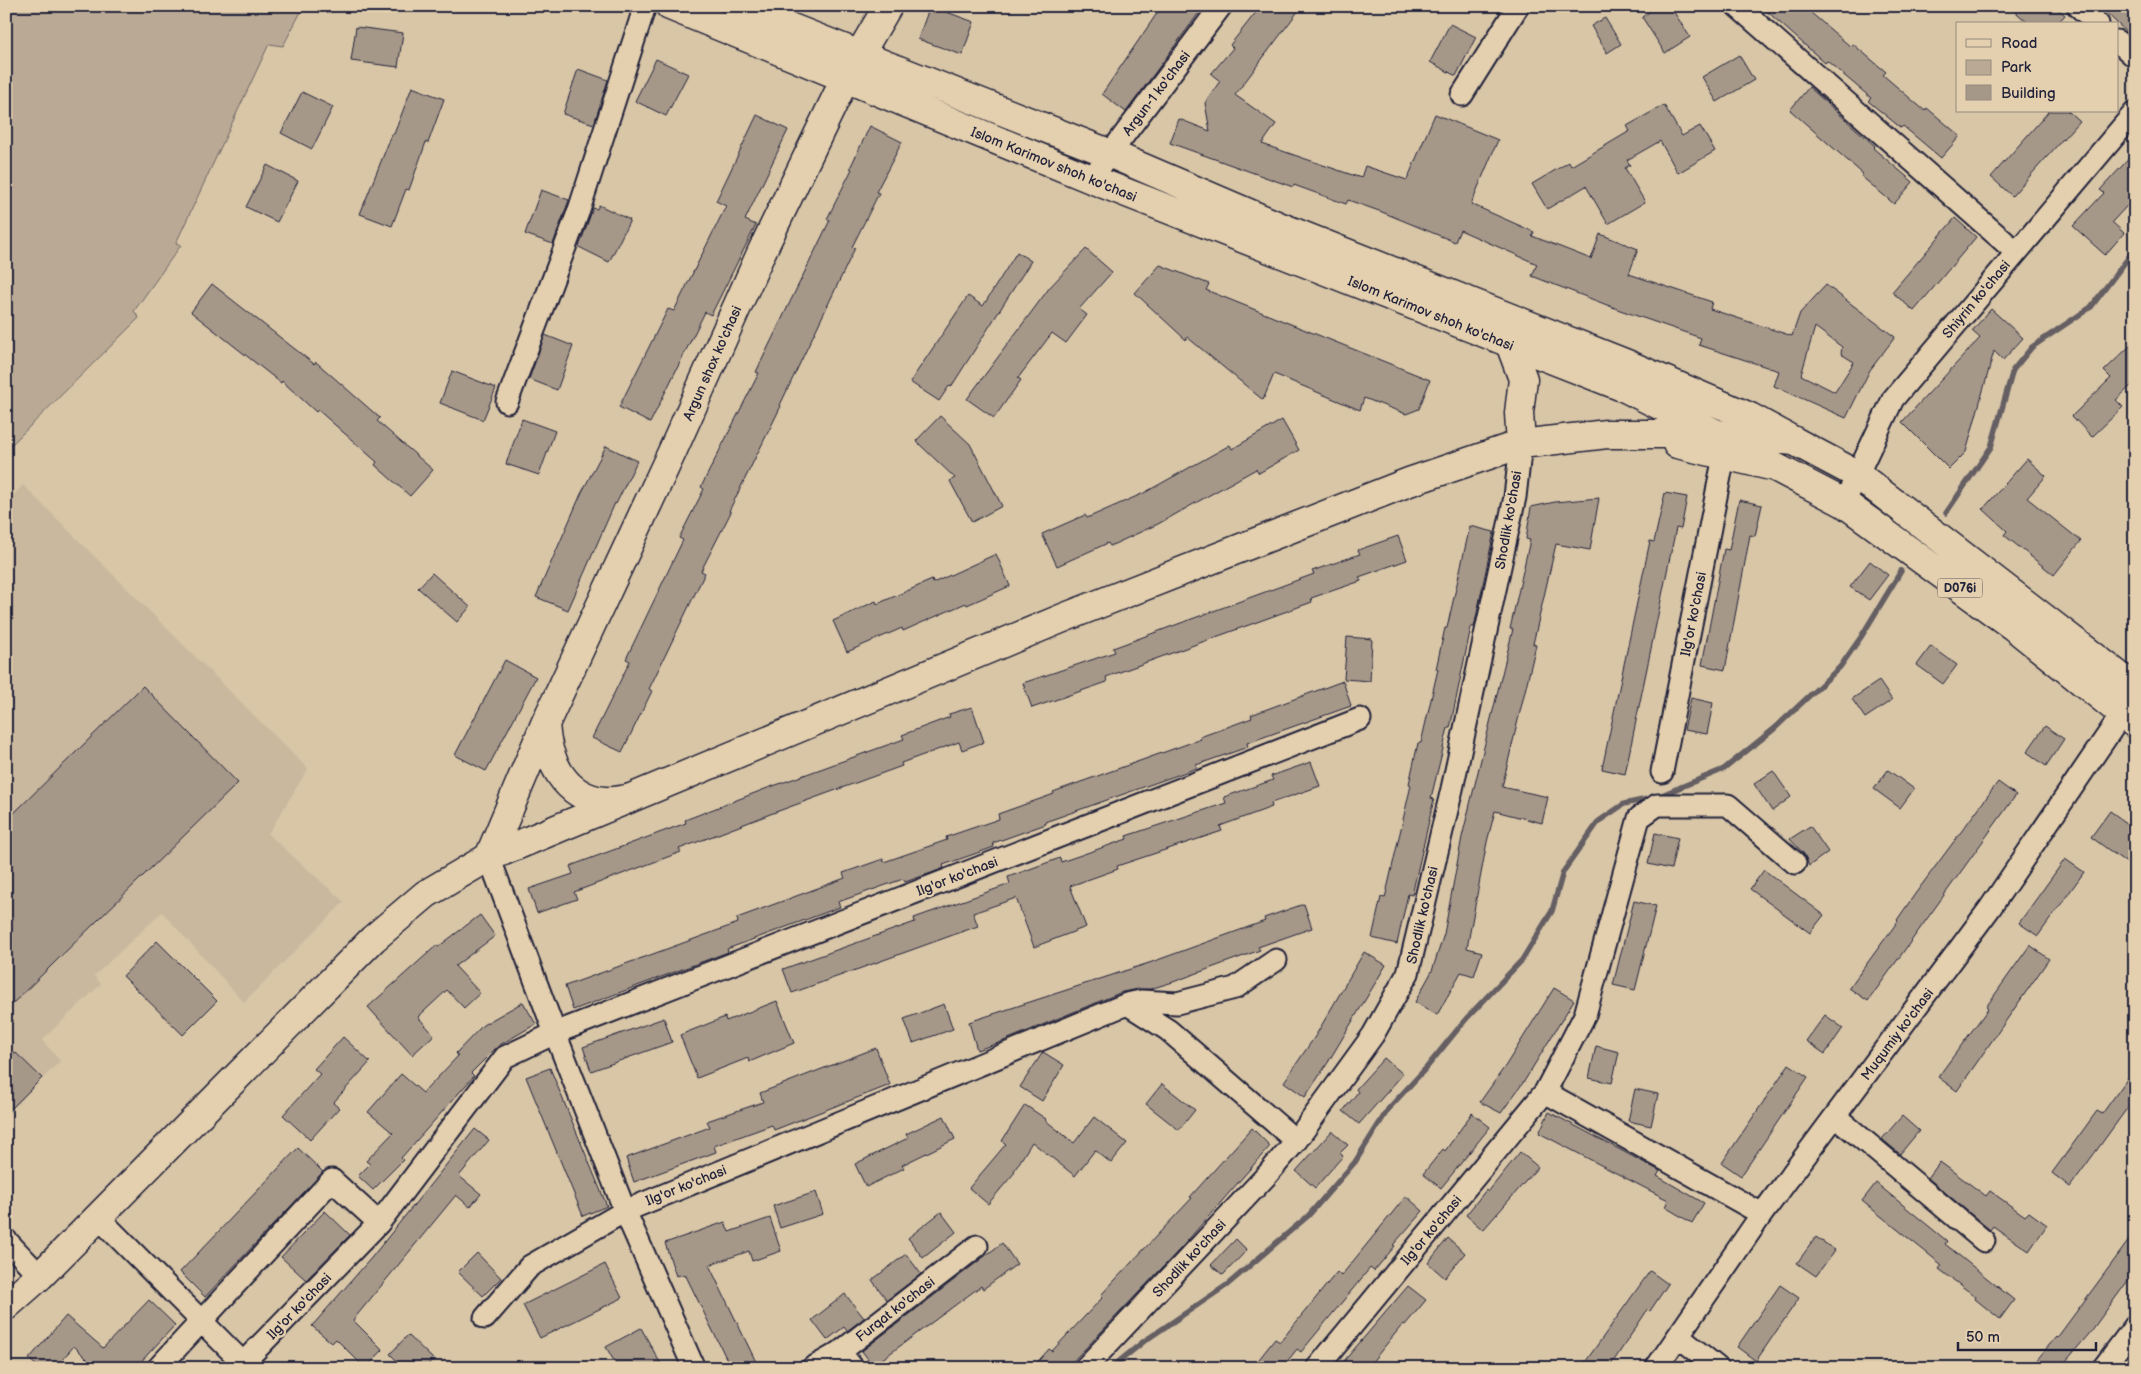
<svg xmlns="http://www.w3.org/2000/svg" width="2141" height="1374" viewBox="0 0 2141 1374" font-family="'Balsamiq Sans',sans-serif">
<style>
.built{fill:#c9b89e}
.green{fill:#baaa95;stroke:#6e6668}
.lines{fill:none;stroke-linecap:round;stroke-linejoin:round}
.stream{stroke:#655f63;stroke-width:5.5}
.building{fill:#a69889;stroke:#22223b;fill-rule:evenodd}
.minor-casing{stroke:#22223b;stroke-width:25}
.tertiary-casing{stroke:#22223b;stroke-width:31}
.secondary-casing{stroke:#22223b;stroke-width:31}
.primary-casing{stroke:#22223b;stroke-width:31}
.minor{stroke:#e4d0ae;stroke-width:21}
.tertiary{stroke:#e4d0ae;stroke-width:28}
.secondary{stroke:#e4d0ae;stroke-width:28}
.primary{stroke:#e4d0ae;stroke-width:28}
.labels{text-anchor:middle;stroke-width:4.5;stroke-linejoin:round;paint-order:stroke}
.shield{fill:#e4d0ae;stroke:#5c565e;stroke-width:1}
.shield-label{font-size:12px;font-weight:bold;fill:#22223b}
.street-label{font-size:14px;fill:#22223b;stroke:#e4d0ae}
</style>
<rect width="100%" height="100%" fill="#d8c6a7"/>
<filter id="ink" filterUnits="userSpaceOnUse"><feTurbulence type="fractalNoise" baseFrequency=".02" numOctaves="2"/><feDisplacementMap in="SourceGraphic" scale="10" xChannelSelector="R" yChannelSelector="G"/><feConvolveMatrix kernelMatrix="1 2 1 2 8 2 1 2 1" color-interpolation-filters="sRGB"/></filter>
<g filter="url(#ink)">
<path class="built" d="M23,485L308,769L268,834L344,902L244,1002L162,912L94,976L101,984L42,1040L60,1061L6,1116V503Z"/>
<path class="green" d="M6,6H304L283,46L269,44L176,243L181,245L134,311L139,318L6,450Z"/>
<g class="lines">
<path class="stream" d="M1946,513L1991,447L2013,370L2032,347L2091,307L2135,249
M1111,1368L1143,1342L1227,1285L1308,1216L1355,1162L1389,1108L1427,1067L1466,1019L1522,960L1552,911L1563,872L1599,821L1624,804L1657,797L1724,769L1774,729L1840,667L1861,637L1901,571"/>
</g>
<path class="building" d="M930,6L974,22L962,55L918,39Z
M1162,6H1204L1126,112L1102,94Z
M1261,6H1302L1235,95L1276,124L1262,144L1361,178L1365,166L1407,180L1435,114L1498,140L1471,204L1534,232L1532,236L1591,259L1600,234L1638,249L1629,274L1712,302L1710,309L1792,336L1800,313L1826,285L1895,337L1870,370L1846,418L1774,386L1779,371L1699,345L1701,338L1620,310L1532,276L1537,264L1460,230L1455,242L1382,212L1348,200L1346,204L1294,185L1293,187L1170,143L1179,119L1210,131L1205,103L1220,81L1211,74L1233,48L1230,45ZM1815,327L1842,347L1841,354L1854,362L1835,392L1801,375Z
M1658,6H1670L1690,37L1665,53L1642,17Z
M1761,6H1803L1851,47L1853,44L1886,72L1883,75L1925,111L1927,108L1960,136L1941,158L1903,126L1901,128L1868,101L1871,98L1827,61L1825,63Z
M2009,6H2054L2065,15L2057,24H2029Z
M2099,6H2135V40Z
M1605,18L1621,44L1607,53L1591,26Z
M1450,24L1476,37L1456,76L1430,62Z
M356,27L403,33L398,67L351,61Z
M1739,55L1754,80L1717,102L1702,77Z
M656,59L688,74L666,116L635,101Z
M578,69L608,80L594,124L563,114Z
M412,87L444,99L428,143L426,142L409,190L406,189L392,226L360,214L392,134H394Z
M1809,87L1875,146L1873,148L1913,182L1894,204L1861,176L1863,174L1790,110Z
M302,92L333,107L312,149L281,133Z
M1664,105L1682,136L1700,126L1715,151L1678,173L1660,141L1627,160L1630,165L1625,168L1645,202L1608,224L1586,186L1547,209L1532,184L1569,162L1571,166L1630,131L1627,126Z
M2049,111H2068L2079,121L2012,196L1991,177Z
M757,115L788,130L745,220L756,225L711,315L705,312L650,423L619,407L668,309L674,311L726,206L716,201Z
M870,126L902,142L876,192L879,193L852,247L855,248L780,405L781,406L729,511L731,512L701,571L705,573L649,689L652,691L622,752L592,738L630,661L626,659L683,540L679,538L704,489L701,487L759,373L756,372L830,220L827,219L852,169L850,168Z
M2135,152V197L2112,222L2124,233L2105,255L2073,226L2104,193L2100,190Z
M267,165L298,181L277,222L246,207Z
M541,190L569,200L553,244L525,234Z
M599,205L630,220L609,262L579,247L593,208L597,209Z
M1955,218L1976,237L1914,311L1892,292Z
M1086,249L1112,272L1079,309L1087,315L1066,343L1052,333L1018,378L1021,380L994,418L967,399L1050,287Z
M1017,252L1031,261L951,387L949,386L939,401L910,382L968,296L983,306Z
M1160,265L1209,284L1206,290L1430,380L1419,409L1406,414L1364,398L1360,410L1274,374L1263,400L1187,337L1186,340L1135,293Z
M212,284L314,364L316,362L380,418L377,421L433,470L410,496L375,465L377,462L318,410L316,412L282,381L281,383L191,312Z
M1991,309L2023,338L2003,360L1994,351L1966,452L1949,469L1902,422L1980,338L1972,331Z
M545,335L573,346L557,390L529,379Z
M2135,341V382L2116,400L2123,407L2092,437L2072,416L2111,378L2104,371Z
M452,371L496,388L483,420L440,403Z
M940,416L970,444L1002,506L972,522L950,481L955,478L916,441Z
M522,419L555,431L539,475L506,464Z
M1282,420L1299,450L1259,473L1256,469L1158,524L1110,546L1108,543L1057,566L1042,534L1085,515L1087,518L1144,493L1230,445L1232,449Z
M606,446L637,461L616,504L615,503L568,610L536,597L581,494Z
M2027,459L2046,476L2027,498L2081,541L2054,575L2004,535L2007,531L1983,509Z
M1665,493L1687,497L1681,529L1676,528L1625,774L1602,769L1650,541L1654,542Z
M1599,498L1590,550L1556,544L1533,644L1536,645L1502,787L1548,797L1542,823L1495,811L1487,842L1467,948L1482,952L1474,976L1461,972L1437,1015L1415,1002L1432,971L1444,934L1462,837L1513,629H1510L1530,540L1526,539L1531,507L1555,502Z
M1739,500L1762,505L1755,536L1750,535L1725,670L1702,665L1724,549L1729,550Z
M1470,526L1494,532L1474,627H1471L1450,728H1448L1431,798L1434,799L1412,895L1408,894L1397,944L1372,938L1381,897L1385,898L1411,785L1409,784L1418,743H1421L1438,669H1436L1445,628H1447Z
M1398,536L1407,560L1359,577L1361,581L1311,598L1312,602L1106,677L1107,682L1032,708L1023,683L1115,652L1113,648L1314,574L1312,571L1360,554L1358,550Z
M996,554L1010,586L967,605L966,603L903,631L902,628L847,652L833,621L876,601L877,604L932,580L933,583Z
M1870,561L1888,575L1869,600L1850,587Z
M432,573L470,607L457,622L418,588Z
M1347,637L1372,639L1370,681L1344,679Z
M1931,646L1957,665L1943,684L1917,665Z
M505,660L536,677L486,771L455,755Z
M1343,681L1351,706L1247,743L1248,747L1196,765L1197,768L1045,822L1046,824L993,843L994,847L943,865L944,868L931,873L905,882L903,879L838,902L840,907L727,949L728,952L573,1010L565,986L738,923L737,918L845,878L843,873L883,859L884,862L947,840L946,837L999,819L998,814L1054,794L1053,792L1201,739L1200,737L1252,718L1251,715Z
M1879,681L1892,700L1865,718L1852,699Z
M143,686L238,783L6,1010V821Z
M1691,698L1713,703L1707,734L1684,730Z
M972,707L984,742L962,750L959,742L901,763L902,766L773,813L679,849L681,852L574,892L577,899L537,913L529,889L573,874L570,866L686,823L685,820L765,789L904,739L902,735L950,717L949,714Z
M2045,726L2064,739L2046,766L2027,752Z
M1311,762L1320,786L1271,803L1272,807L1220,826L1222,831L1117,866L1118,869L1070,886L1086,927L1034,947L1016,898L973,913L978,926L792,993L783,969L915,922L914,918L1010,884L1008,877L1060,858L1061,862L1127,839L1126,836L1226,803L1224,797L1273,780L1271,776Z
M1888,770L1914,789L1900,808L1874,789Z
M1773,771L1791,797L1772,811L1754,784Z
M1998,782L2016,795L1868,1001L1849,988L1898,921L1897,920L1915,894Z
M2110,811L2135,829V869L2091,837Z
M1810,826L1828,852L1809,866L1804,854L1790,839Z
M1655,833L1678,838L1671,869L1648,864Z
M2065,859L2084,872L2038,936L2019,923Z
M1764,870L1824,915L1810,933L1750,889Z
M1634,901L1656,906L1635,990L1613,985Z
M1304,904L1312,928L1258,947L1260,950L1173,982L1150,989H1139L1122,992L1001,1042L977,1050L969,1022L1152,962L1265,921L1264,918Z
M480,915L495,936L455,966L480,993L464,1008L447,990L418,1017L434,1035L412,1055L368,1007L437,945L438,947Z
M157,941L217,1001L183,1035L123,976Z
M2030,945L2049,959L1957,1091L1938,1077L1988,1009L1986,1007Z
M1364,952L1386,965L1327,1064L1305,1097L1284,1082L1316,1035Z
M1554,988L1574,1000L1525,1080L1501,1113L1480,1102L1506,1065Z
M777,1001L794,1043L749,1062L748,1058L697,1078L680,1035L725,1017L726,1021Z
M523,1002L536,1024L498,1046L471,1073L474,1076L401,1158L403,1160L373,1190L358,1176L370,1164L366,1161L393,1133L368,1112L401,1074L423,1093L458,1056L456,1053L483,1025Z
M944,1004L953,1029L913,1043L904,1019Z
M1825,1015L1843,1028L1825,1054L1806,1041Z
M664,1018L672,1042L591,1071L583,1047Z
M343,1037L370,1062L333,1103L339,1108L310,1140L283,1115L320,1074L314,1069Z
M1596,1046L1619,1052L1612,1083L1589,1078Z
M876,1048L890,1085L774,1130L772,1125L714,1146L716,1152L634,1182L626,1158L710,1127L707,1121L763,1102L760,1093Z
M15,1052L42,1078L6,1114V1061Z
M1043,1052L1064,1065L1042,1101L1020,1087Z
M1384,1058L1403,1074L1359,1124L1343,1111L1358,1092L1356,1089Z
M1789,1064L1808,1077L1741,1176L1722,1163Z
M550,1068L607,1206L583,1216L526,1077Z
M2135,1068V1112L2128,1107L2070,1187L2052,1173L2097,1111L2102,1114Z
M1162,1084L1195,1110L1179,1130L1146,1104Z
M1635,1089L1658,1094L1651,1126L1628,1121Z
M1025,1105L1046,1119L1045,1120L1074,1143L1094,1117L1127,1143L1111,1163L1095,1150L1075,1176L1032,1142L1014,1171L1015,1172L988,1204L969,1188L1006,1144L1002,1141Z
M1549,1112L1660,1171L1657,1176L1704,1203L1692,1223L1665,1207L1668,1200L1539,1133Z
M1472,1113L1490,1127L1441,1188L1423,1174L1443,1149L1445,1151Z
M944,1116L955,1139L902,1165L904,1168L866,1187L855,1164L908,1138L906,1134Z
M1902,1116L1919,1131L1900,1154L1882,1139Z
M1252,1128L1270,1146L1181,1248L1081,1353L1068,1366L1070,1368H1032L1049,1349L1052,1351L1103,1297L1101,1295L1192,1198L1190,1197Z
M475,1129L489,1140L459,1176L481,1194L470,1207L456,1195L353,1320L383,1350L365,1368L336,1339L332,1343L312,1326L372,1257Z
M1332,1131L1348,1145L1340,1153L1343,1156L1315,1188L1296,1171Z
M298,1148L323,1172L205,1297L180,1272Z
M1520,1152L1538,1167L1483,1230L1466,1215L1486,1190L1488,1192Z
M1940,1162L1986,1196L1990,1191L2025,1216L2029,1212L2047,1225L2029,1251L1993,1226L1990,1230L1928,1178Z
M1876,1183L1947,1241L1945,1244L2014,1300L2000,1319L1975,1299L1976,1297L1939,1269L1942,1265L1862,1201Z
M816,1192L823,1214L780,1228L773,1206Z
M1406,1196L1423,1211L1393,1245L1395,1246L1374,1271L1370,1268L1301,1352L1297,1349L1282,1368H1252L1275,1339L1280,1342L1337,1272L1341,1276Z
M325,1211L350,1235L306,1280L281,1257Z
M941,1212L956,1232L923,1258L908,1238Z
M770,1218L781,1251L752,1261L749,1251L709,1265L756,1362L743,1368H731L685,1274L676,1276L665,1243L725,1222L729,1232Z
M2135,1232V1271L2089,1334L2060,1368H2030L2056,1337L2057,1338Z
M1816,1237L1835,1250L1816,1276L1797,1263Z
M1448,1238L1465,1253L1445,1278L1428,1263Z
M1236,1239L1247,1250L1223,1275L1211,1265Z
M1002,1243L1017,1264L983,1289L981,1286L873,1366L862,1351Z
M477,1253L501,1278L483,1296L458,1272Z
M906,1254L921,1274L887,1300L872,1280Z
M605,1264L622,1298L540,1338L523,1305Z
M1650,1271L1668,1284L1650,1311L1648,1309L1609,1368H1581Z
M1780,1285L1799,1298L1756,1361L1737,1347Z
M1408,1286L1426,1300L1405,1325L1403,1324L1367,1368H1338Z
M845,1294L864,1318L847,1331L844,1327L827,1340L812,1320Z
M149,1300L175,1325L135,1368H96L74,1346L55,1368H39L29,1359L66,1316L103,1348Z
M641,1328L663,1368H618L606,1347Z
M408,1335L433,1359L425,1368H404L390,1354Z"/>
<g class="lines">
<defs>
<path id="minor" d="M1737,6L2016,252
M2078,6L2098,24
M2117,41L2135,57
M1462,95L1518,6
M1091,179L1221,6
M507,402L579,210L645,6
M1844,503L1893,399L2135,112
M1662,772L1724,456
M489,857L555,1033L625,1211L694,1368
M1127,1004L1168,1030L1296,1141
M1545,1092L1762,1214
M1835,1116L1984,1241
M98,1217L248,1368
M6,1240L40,1276
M485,1318L530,1266L625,1211L1127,1004L1141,1001L1177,1003L1235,988L1276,960
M1678,1336L1718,1368
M840,1352L853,1368
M243,1363L379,1223L505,1057L555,1033L1360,719
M158,1368L332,1180L379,1223
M812,1368L840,1352L977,1246
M1085,1368L1267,1175L1296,1141L1373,1035L1408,973L1452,789L1515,497L1521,444
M1317,1368L1545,1092L1585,1015L1639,818L1657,805H1728L1795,863
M1656,1368L1762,1214L1990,908L2122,714L2135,698
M2103,1368L2135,1326"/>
<path id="tertiary" d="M545,724C547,760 564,797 604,801C612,802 620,800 628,799
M489,857L545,724L672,452L762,251L845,79L888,6"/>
<path id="secondary" d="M670,6L1091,179L1625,388L1721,436
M736,6L1111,154L1281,227L1627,364L1750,417L1794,441"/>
<path id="primary" d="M1510,344L1523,379L1519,413L1521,444
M1677,444L1775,467L1844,503L2014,627L2135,724
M6,1306L40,1276L373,939L426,894L489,857L1063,618L1409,482L1521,444L1607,434H1717L1794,441L1858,475L2135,688"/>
</defs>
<use href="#minor" class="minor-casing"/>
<use href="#tertiary" class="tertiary-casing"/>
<use href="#secondary" class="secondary-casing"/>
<use href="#primary" class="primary-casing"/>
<use href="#minor" class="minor"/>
<use href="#tertiary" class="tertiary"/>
<use href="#secondary" class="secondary"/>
<use href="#primary" class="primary"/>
</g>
</g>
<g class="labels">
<rect class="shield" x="1937.5" y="578.5" width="45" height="19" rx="4"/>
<g class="shield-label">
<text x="1960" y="592">D076i</text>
</g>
<g class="street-label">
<text transform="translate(1156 93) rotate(-53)" y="5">Argun-1 ko'chasi</text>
<text transform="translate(1054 164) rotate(22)" y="5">Islom Karimov shoh ko'chasi</text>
<text transform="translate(1976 299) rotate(-50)" y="5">Shiyrin ko'chasi</text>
<text transform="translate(1431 313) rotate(22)" y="5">Islom Karimov shoh ko'chasi</text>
<text transform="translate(712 363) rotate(-66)" y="5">Argun shox ko'chasi</text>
<text transform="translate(1508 520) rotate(-80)" y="5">Shodlik ko'chasi</text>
<text transform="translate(1693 614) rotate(-79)" y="5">Ilg'or ko'chasi</text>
<text transform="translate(957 876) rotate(-21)" y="5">Ilg'or ko'chasi</text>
<text transform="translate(1422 915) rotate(-77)" y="5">Shodlik ko'chasi</text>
<text transform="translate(1897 1034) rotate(-53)" y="5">Muqumiy ko'chasi</text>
<text transform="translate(686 1185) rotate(-22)" y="5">Ilg'or ko'chasi</text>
<text transform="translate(1431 1230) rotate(-50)" y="5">Ilg'or ko'chasi</text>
<text transform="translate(1189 1258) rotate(-47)" y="5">Shodlik ko'chasi</text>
<text transform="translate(299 1306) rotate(-46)" y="5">Ilg'or ko'chasi</text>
<text transform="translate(895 1309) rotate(-38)" y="5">Furqat ko'chasi</text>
</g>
</g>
<rect width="2141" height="1374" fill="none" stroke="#e4d0ae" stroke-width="25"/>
<rect x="12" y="12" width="2116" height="1349" fill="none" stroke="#22223b" stroke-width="2" filter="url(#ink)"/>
<rect x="1956" y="22" width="162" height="90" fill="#e4d0ae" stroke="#968a80"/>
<rect x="1966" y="39" width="25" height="8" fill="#e4d0ae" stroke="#968a80"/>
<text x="2001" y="48" font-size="15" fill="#22223b">Road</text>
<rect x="1966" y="60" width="25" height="15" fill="#baaa95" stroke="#968a80"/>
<text x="2001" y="72" font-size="15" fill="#22223b">Park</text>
<rect x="1966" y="85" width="25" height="15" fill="#a69889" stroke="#968a80"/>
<text x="2001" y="98" font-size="15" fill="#22223b">Building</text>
<path d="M1958 1342v8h138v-8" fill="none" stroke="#22223b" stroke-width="2.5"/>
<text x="1966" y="1342" font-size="15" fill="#22223b" stroke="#e4d0ae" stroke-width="4" paint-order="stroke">50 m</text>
</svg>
